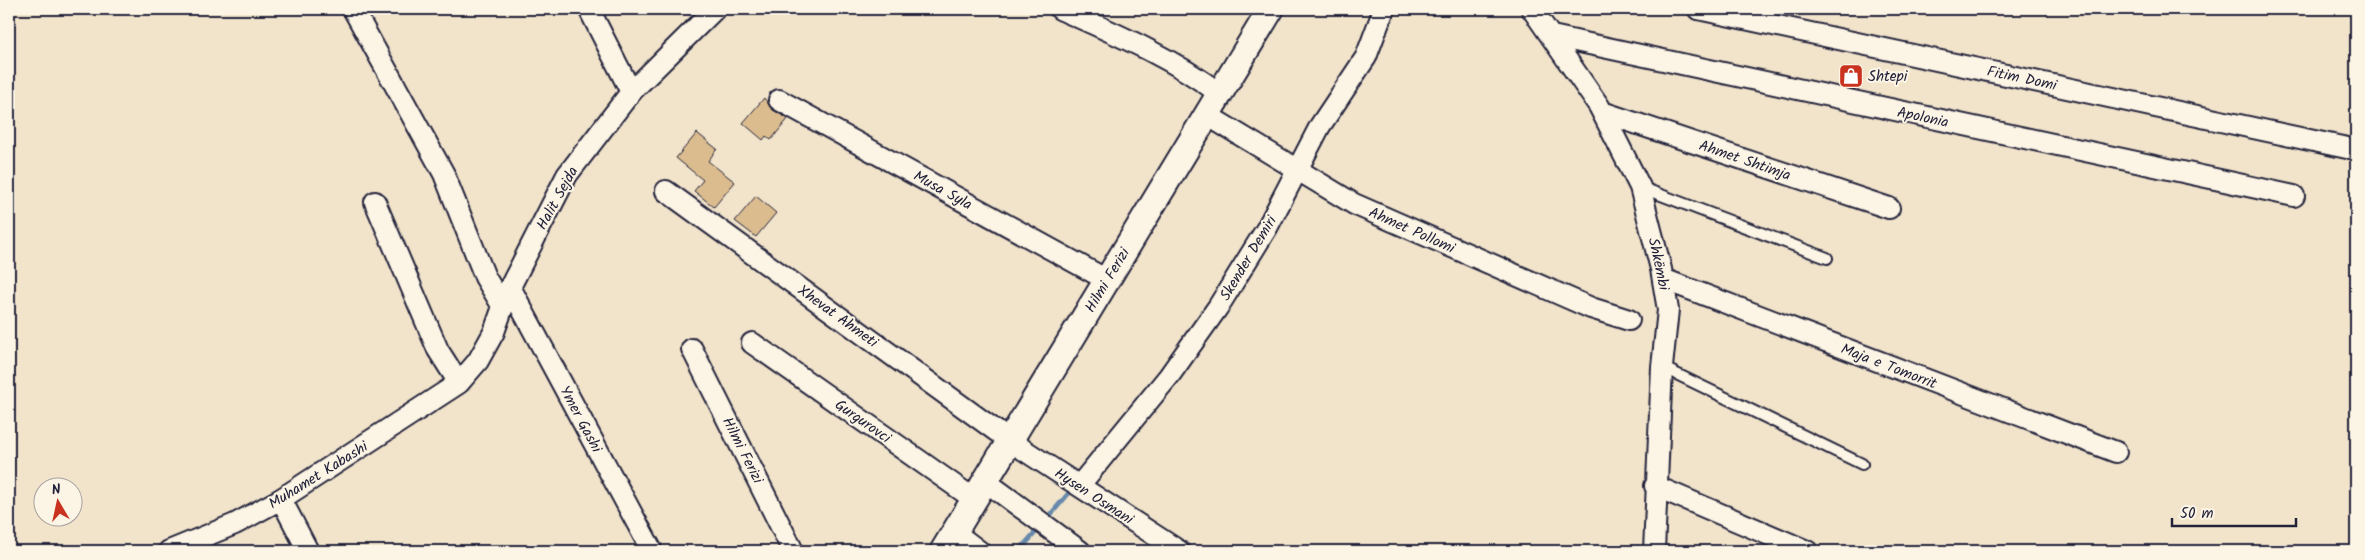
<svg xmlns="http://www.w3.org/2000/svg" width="2365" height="560" viewBox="0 0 2365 560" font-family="Kalam,sans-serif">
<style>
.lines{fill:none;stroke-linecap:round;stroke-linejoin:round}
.stream{stroke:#6789ab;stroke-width:5}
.building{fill:#dbbc8e;stroke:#22223b}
.service-casing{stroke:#22223b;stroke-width:14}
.minor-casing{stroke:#22223b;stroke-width:24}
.tertiary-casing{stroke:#22223b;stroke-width:29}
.service{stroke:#fcf5e5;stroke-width:10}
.minor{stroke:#fcf5e5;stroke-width:20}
.tertiary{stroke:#fcf5e5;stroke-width:25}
.labels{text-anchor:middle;stroke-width:4;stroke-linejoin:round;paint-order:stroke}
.poi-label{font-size:15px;fill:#22223b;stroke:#fcf5e5;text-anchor:start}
.street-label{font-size:15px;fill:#22223b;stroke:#fcf5e5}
</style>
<rect width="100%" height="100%" fill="#f2e4cb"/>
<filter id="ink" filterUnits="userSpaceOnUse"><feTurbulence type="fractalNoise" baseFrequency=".02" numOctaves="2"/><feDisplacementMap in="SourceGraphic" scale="10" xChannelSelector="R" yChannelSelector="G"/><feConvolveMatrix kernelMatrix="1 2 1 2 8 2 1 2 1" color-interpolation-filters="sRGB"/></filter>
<g filter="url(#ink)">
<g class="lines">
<path class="stream" d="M1046,520L1074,487
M1019,551L1040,527"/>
</g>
<path class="building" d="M764,98L773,110L788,119L771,140L766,136L763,140L743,123Z
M697,133L717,149L708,161L735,182L714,207L694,191L703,180L676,158Z
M756,196L776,213L756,237L735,221Z"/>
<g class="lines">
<defs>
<path id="service" d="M1640,187L1827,258
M1662,367L1862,464"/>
<path id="minor" d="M353,9L444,174L485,277L503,307
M589,9L631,92
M1060,9C1114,33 1173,58 1220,94
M1532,9L1599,106L1640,187L1661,269L1668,310L1662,367L1654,551
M1698,9L2347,148
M1552,36L2294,196
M779,100L1107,280
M1602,112L1889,208
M1207,115L1354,204L1591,308L1629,320
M666,191L1010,441L1179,551
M375,202L438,350L459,383L478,361L494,332L510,287L567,175L631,92L715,9
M1663,279L2116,452
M510,287L652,551
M752,343L974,499
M692,349L793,551
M985,481L1080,551
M1079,486L1169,376L1218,307L1267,228L1320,126L1366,57L1384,9
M1655,486L1807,551
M281,499L308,551
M954,532L979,551
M169,551L235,524L281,499L459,383"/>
<path id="tertiary" d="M943,551L1271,9"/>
</defs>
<use href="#service" class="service-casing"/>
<use href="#minor" class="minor-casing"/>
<use href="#tertiary" class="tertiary-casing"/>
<use href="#service" class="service"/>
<use href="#minor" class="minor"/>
<use href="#tertiary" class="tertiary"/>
</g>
</g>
<defs>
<symbol id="shop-square" viewBox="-11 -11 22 22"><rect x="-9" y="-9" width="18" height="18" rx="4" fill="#c8321e" stroke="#fcf5e5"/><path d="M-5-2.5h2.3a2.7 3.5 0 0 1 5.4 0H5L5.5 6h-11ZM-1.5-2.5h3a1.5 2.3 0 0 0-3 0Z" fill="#fff"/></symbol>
</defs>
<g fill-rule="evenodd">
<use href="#shop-square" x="1837" y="62" width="28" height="28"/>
</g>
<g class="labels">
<g class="poi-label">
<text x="1868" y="81">Shtepi</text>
</g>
<g class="street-label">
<text transform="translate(2022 78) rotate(12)" y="5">Fitim Domi</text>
<text transform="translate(1923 117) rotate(12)" y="5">Apolonia</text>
<text transform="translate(1745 160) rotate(19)" y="5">Ahmet Shtimja</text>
<text transform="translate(943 190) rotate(29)" y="5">Musa Syla</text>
<text transform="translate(557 198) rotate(-61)" y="5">Halit Sejda</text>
<text transform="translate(1412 230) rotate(24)" y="5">Ahmet Pollomi</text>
<text transform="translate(1248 258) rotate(-59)" y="5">Skender Demiri</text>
<text transform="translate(1659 264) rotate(78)" y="5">Shkëmbi</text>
<text transform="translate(1107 280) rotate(-59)" y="5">Hilmi Ferizi</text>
<text transform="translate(838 316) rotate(36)" y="5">Xhevat Ahmeti</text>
<text transform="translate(1889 366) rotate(21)" y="5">Maja e Tomorrit</text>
<text transform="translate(581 419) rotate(62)" y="5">Ymer Gashi</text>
<text transform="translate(863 421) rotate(35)" y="5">Gurgurovci</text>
<text transform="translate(743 450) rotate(63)" y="5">Hilmi Ferizi</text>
<text transform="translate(318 475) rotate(-32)" y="5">Muhamet Kabashi</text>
<text transform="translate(1094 496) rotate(33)" y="5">Hysen Osmani</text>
</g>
</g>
<rect width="2365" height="560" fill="none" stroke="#fcf5e5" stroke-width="30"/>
<rect x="15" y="15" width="2335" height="530" fill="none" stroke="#22223b" stroke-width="2" filter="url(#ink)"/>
<g transform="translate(58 502) rotate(351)"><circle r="24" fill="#fcf5e5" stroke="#a5a1a1"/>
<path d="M0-4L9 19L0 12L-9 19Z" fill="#c8321e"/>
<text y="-8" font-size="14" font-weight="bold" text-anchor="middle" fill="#22223b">N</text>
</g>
<path d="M2172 518v8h124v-8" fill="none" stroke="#22223b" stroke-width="2.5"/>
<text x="2180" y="518" font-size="15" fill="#22223b" stroke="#fcf5e5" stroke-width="4" paint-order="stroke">50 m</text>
</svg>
